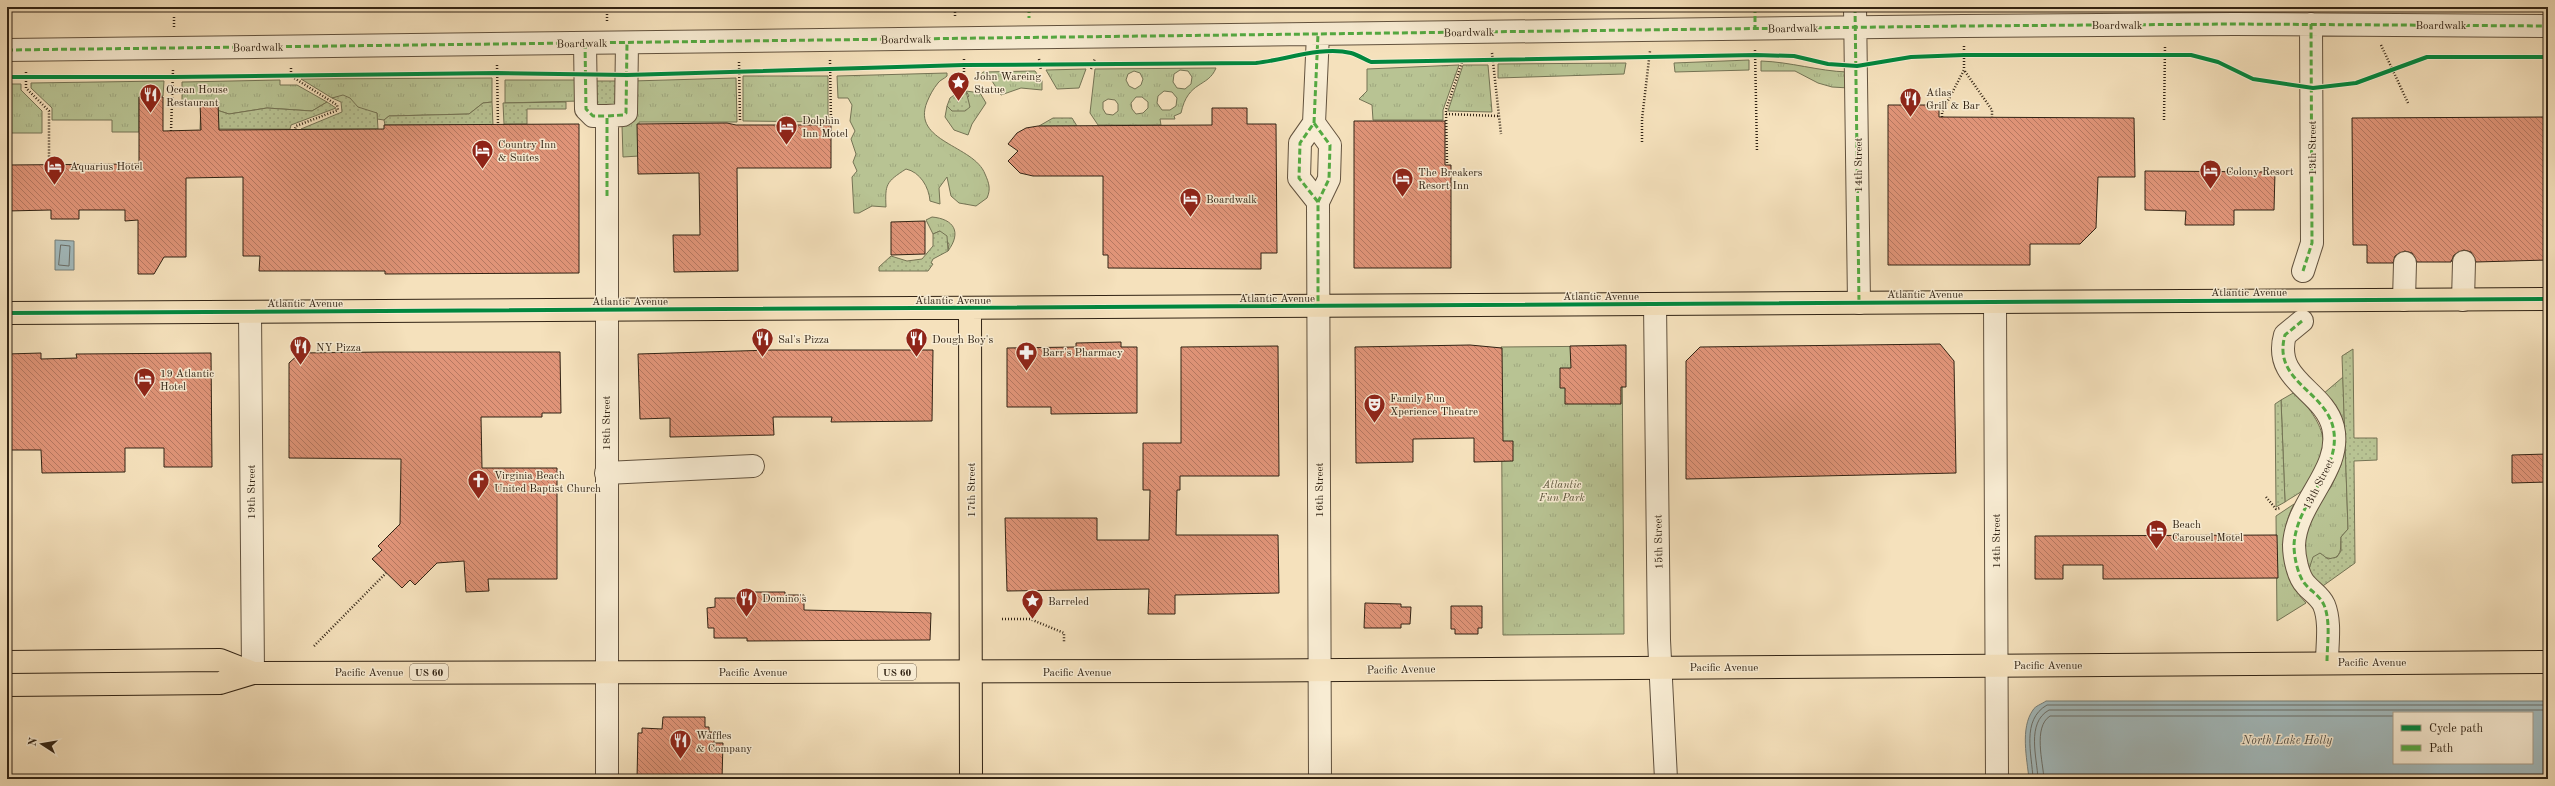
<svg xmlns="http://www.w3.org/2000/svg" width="2555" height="786" viewBox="0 0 2555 786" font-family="'Old Standard TT',serif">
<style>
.grass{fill:url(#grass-tufts);stroke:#747354;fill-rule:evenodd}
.garden{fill:url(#garden-dots);stroke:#747354}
.water{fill:#a2babd;stroke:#757e79;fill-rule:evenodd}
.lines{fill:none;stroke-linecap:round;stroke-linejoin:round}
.shore{stroke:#6a6e68;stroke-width:1}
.building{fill:url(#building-back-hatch);stroke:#312314}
.minor-casing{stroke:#62523e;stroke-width:24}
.major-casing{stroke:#312314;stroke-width:24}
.highway-casing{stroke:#312314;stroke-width:24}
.path{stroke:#312314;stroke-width:2.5;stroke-dasharray:1 2;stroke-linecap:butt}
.minor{stroke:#f8ecd3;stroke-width:22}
.major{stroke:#f5e1bc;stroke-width:22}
.highway{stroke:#f5e1bc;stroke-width:22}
.quiet{stroke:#54aa42;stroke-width:3;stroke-dasharray:6 3;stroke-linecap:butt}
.cycleway-casing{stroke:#f8ecd3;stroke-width:6}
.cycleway{stroke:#00873e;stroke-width:4}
.labels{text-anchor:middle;stroke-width:3;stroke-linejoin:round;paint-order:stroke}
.shield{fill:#f8ecd3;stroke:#6d5f4d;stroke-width:1}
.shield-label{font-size:10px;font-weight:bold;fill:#312314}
.street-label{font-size:11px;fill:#312314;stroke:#f8ecd3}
.poi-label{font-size:11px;fill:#312314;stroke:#f8ecd3;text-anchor:start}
.park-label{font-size:11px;font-style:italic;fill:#5a533a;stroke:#f8ecd3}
.water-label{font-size:12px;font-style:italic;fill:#535047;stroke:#f8ecd3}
</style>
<defs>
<pattern id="grass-tufts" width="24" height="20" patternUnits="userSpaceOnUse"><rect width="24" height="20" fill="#b8c393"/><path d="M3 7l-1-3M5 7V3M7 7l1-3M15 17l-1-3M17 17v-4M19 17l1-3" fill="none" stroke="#9fa77e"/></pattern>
<pattern id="garden-dots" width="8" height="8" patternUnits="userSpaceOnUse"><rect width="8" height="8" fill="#b8c393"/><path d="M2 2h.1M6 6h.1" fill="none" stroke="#9fa77e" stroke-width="1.8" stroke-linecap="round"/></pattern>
<pattern id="building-back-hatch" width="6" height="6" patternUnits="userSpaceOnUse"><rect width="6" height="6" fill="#e09478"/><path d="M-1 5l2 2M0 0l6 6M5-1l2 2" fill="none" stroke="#b67861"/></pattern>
</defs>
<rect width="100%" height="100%" fill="#f5e1bc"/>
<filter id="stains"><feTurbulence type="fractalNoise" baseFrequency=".005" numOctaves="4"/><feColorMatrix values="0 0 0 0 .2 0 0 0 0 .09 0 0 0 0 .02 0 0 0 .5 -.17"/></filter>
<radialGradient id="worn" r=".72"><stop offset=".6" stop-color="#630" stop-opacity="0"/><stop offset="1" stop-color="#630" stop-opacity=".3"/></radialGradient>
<path class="grass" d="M1749,60V70L1675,72L1674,63Z
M1761,61C1791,62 1818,71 1847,72L1849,88L1832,87L1818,83L1795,71H1761Z
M1626,63L1624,74L1498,78V64Z
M1459,65L1443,110V120H1373L1372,105L1359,99L1367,91V69Z
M1463,65H1488L1492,112L1448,111Z
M1216,68C1208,88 1188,80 1181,113L1174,116L1175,119H1160L1161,125H1098L1090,113L1095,69ZM1180,70L1188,71L1192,77L1191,84L1185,89L1177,88L1173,82L1174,74ZM1134,71L1140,73L1143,79L1141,85L1135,89L1129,86L1126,80L1128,74ZM1164,91L1172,92L1177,98L1176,106L1170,110H1162L1157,103L1158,96ZM1136,97H1142L1148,102V108L1143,113L1136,114L1132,109L1131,103ZM1108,99L1115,100L1118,104V111L1113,115L1106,114L1103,109V102Z
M1086,69L1079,88L1057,89L1046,70Z
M1035,71L1042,81V90L1021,88L1001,95L992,81L981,75L983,72Z
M947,73V76C944,79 940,80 938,83C933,89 930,95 927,102C911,142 974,145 985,174C989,183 991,189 987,198L976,206L959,203L951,196L947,177L939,188L940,204L930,201C929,187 920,172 906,169C886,182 885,184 886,207L872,206L859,213H854L852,177L857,171L853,162L856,154L851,139L855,131L850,121L852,105L848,98H838L837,76Z
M743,76H828V122L743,121Z
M492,78V102L483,103L469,114L389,116L384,120L377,119V113C371,112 362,111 357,107C347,99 347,95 332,98L301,79Z
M736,78L737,122H639V156L623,157L622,125L632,81Z
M280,80V85H297L327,102L312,111L267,108L229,114L201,105L182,103V82Z
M505,80H579V101L505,103Z
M164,81L163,96L139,97V132H112V120H52V108L31,88V83Z
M7,84H21V90L42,111V133H7Z
M966,91L980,93L986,103L972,124L968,135L954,130L945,117L947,106L952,111L969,96Z
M932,217C954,219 962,232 948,251L949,244L940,231L933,234L926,220Z
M1622,346L1624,634L1503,635L1501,347Z
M2343,377L2348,529L2341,537C2340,547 2343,554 2333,559L2323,557L2308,572L2303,547L2312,511L2331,487L2341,465L2343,453L2323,394Z
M2295,392C2322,422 2337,448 2308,485C2303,492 2292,497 2285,502L2281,400Z
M2294,504C2277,536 2281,577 2306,603L2277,621L2276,516Z"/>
<path class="garden" d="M591,81H623L620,105L597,108Z
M960,91H966L970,107L965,111H952L947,106L950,98Z
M343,95L350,98L358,107L377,113L378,129H301L342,112L341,102L332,98Z
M327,102L336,108L291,125L290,129H200L201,105L229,114L267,108L312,111Z
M492,102L493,125H385L384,120L389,116L469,114L483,103Z
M566,102V109H527V124H504L503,103Z
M1053,118H1072L1077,126H1039Z
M940,231L947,236L948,251L933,259L931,263L933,264L928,271H879V267L891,256L907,261L922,259L933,246V234Z
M2353,349L2354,438H2377V460L2354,461L2355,563L2320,588L2308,572L2313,557L2320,553L2328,559L2337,557L2341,551V537L2348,529L2342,356Z
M2281,400L2285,502L2276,507L2275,404Z"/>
<path class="water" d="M55,240L74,241V270H55Z
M2046,701H2548V779H2029C2027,759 2020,728 2033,710C2035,706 2042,704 2046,701ZM2394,713H2532V763H2394Z"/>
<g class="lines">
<path class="shore" d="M61,245L70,246L69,266L59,265Z
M2033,779C2032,754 2021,720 2047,705H2548
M2038,779C2037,757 2026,723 2049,710H2548
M2044,779C2043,762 2033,727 2050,716H2394"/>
</g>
<path class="building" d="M139,97H163V131L201,130L200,103L218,102L219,130L384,129V125L579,124V273L385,274V271H259L260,256H243V177L186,178V257H164L154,274H138V220L125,221V210H79V219H51V210L7,211V165L139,164Z
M1888,105H1939V117L2134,118L2135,177H2098L2096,228L2080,244H2030V265H1888Z
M1212,108H1247V124H1276L1277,253H1261V269L1108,268V255H1103V176H1033L1020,173L1008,161L1018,151L1008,144L1017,133L1026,128L1038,126L1212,125Z
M2548,117V260L2476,262L2471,252L2464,250L2454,255L2451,262H2417L2412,253L2405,251L2395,256L2393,263H2367V245H2353L2352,118Z
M1354,121H1445V165H1451V268H1354Z
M727,123L736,125H831V168H737L738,271L674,272L673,235H700L699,173L638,174L637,124Z
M2145,171L2275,172L2274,210H2234V225H2185L2186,211L2145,210Z
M925,221V254L891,255V222Z
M1121,342V347H1137V413L1051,414V407H1007V348L1076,347V343Z
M1940,344L1954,361L1956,473L1686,479V361L1700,347Z
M1470,345L1502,348L1503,441H1513V461L1474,462V438L1413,439V462L1356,463L1355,347Z
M1626,345V387H1621V404H1565V388H1560V368H1571L1570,346Z
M1278,346L1279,476H1180V490H1177L1176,535H1278L1279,593L1175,595V614H1148L1149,589L1007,591L1005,518H1097V540H1149L1150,490H1143V443H1181V347Z
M772,350H933L932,421L831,422L832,417H773L774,435L670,437V418L640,419L638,354Z
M383,352H560L561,413H542V417H481L482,468H557V579H488L489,591L466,592L464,561L437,563L415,585L410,580L402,588L372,559L382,550L378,546L400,524L401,459L289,458V363L300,353Z
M41,353V359L77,358L76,354L211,353L212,467H164V448H125V472L42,473L41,450H7V354Z
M2548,454V482L2512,483V455Z
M2277,535L2278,578L2103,579V565H2063V579H2035V536Z
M746,592H785V595H804V610L931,613L930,640L747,641V638H714V628H708L707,608L715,607V598H746Z
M1365,603L1401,604V607H1411L1410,624H1401V628H1364Z
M1451,606H1482V628H1478V634H1455V629H1451Z
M663,717H705V727H709V732H714V743H723L722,779H637L638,733H642V728L662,729Z"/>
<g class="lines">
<defs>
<path id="minor" d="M1855,7L1859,303
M585,43L586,109L593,116H607
M7,50L1963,26L2234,24L2548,26
M1314,123L1330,145L1329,179L1318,202L1320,779
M1318,202L1299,178L1300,143L1314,123L1318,34
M2303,271L2312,243L2311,24
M2404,300L2405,263
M2463,300L2464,262
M1995,302L1997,779
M1655,304L1659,640L1666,779
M250,312L253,673
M2302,321L2285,335C2272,381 2324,390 2333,427C2343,470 2296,501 2294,545C2294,557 2298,577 2306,585C2312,592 2320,596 2324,605C2331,622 2327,645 2327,662
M606,473L753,466
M607,779V116L623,115L626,113L627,43"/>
<path id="major" d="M970,308L971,779
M7,313L2548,299"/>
<path id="highway" d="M7,662L220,660L253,673
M7,685L220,683L253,673L1192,671L2548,662"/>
</defs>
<use href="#minor" class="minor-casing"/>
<use href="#major" class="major-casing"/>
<use href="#highway" class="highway-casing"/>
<path class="path" d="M1318,7V13
M607,14V22
M955,16V7
M174,27V17
M2381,45L2408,103
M1964,46V70
M1755,50L1757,152
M1492,53L1501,134
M964,59V72
M1039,59L1041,70
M830,60L831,122
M739,62L740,121
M497,65L498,125
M291,68V76L337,105L338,110L296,126L295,129
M1091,69L1095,58
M26,72V88L49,111V158
M1446,114L1498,116
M1942,117V112L1964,70L1992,110V117
M2164,120L2165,46
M171,131L173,70
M1642,142V119L1650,51
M1447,163L1446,110L1463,59
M2266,497L2276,509L2281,508
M1002,619H1030L1064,633V643
M314,646L386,573"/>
<use href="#minor" class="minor"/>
<use href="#major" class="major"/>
<use href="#highway" class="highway"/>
<path class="quiet" d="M1029,7V18
M1755,7V28
M1855,7L1859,303
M585,43L586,109L593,116H607
M7,50L1963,26L2234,24L2548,26
M1314,123L1330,145L1329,179L1318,202V307
M607,196V116L623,115L626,113L627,43
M1318,202L1299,178L1300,143L1314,123L1318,34
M2303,271L2312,243L2311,24
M2302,321L2285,335C2272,381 2324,390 2333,427C2343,470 2296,501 2294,545C2294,557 2298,577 2306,585C2312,592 2320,596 2324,605C2331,622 2327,645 2327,662"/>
<defs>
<path id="cycleway" d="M7,77H173L497,73L627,75L964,65L1256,63C1285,60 1321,46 1351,53C1358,55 1364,59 1371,62L1756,55L1794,56L1828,64L1857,66L1911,57L1964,55H2191L2218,62L2253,79L2313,88L2356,83L2427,57H2548
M7,313L2548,299"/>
</defs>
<use href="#cycleway" class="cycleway-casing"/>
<use href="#cycleway" class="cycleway"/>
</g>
<defs>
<symbol id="sight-pin" viewBox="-11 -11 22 30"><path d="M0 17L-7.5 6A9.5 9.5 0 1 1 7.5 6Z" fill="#8f2418" stroke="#f8ecd3"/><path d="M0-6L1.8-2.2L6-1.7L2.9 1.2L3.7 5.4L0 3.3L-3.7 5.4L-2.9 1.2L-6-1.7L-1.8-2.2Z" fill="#fff"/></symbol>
<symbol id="restaurant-pin" viewBox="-11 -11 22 30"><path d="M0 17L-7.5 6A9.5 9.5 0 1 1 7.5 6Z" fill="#8f2418" stroke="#f8ecd3"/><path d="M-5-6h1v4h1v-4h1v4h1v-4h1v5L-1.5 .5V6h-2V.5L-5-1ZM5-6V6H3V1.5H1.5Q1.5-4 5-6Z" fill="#fff"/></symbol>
<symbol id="hotel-pin" viewBox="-11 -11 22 30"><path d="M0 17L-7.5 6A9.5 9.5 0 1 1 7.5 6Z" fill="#8f2418" stroke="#f8ecd3"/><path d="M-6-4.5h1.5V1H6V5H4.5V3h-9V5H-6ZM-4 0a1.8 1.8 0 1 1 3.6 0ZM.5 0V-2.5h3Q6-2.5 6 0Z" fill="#fff"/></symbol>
<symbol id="pharmacy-pin" viewBox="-11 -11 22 30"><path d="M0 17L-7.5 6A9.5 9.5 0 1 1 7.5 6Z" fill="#8f2418" stroke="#f8ecd3"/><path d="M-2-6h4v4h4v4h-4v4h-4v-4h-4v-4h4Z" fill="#fff"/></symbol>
<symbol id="theatre-pin" viewBox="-11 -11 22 30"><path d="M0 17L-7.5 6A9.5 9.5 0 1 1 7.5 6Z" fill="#8f2418" stroke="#f8ecd3"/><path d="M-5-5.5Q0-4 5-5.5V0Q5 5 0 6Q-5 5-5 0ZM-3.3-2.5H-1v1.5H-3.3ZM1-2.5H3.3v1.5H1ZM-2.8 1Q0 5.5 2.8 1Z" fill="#fff"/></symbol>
<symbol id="church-pin" viewBox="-11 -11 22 30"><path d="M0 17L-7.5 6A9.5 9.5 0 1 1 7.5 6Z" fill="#8f2418" stroke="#f8ecd3"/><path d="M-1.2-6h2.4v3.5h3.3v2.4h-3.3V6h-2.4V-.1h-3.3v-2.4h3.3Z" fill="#fff"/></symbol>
</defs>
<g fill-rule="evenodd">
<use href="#sight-pin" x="946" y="70" width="25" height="34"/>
<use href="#restaurant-pin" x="138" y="82" width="25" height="34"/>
<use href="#restaurant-pin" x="1898" y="86" width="25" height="34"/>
<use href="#hotel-pin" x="774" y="114" width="25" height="34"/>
<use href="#hotel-pin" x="470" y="138" width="25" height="34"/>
<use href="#hotel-pin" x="42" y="154" width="25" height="34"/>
<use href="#hotel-pin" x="2198" y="158" width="25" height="34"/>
<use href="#hotel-pin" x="1390" y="166" width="25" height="34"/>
<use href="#hotel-pin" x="1178" y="186" width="25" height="34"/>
<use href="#restaurant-pin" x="750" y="326" width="25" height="34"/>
<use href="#restaurant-pin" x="904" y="326" width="25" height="34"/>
<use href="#restaurant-pin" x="288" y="334" width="25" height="34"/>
<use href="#pharmacy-pin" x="1014" y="340" width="25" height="34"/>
<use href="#hotel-pin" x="132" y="366" width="25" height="34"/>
<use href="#theatre-pin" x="1362" y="392" width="25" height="34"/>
<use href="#church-pin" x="466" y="468" width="25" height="34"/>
<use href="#hotel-pin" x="2144" y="518" width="25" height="34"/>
<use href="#restaurant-pin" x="734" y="586" width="25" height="34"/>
<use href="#sight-pin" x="1020" y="588" width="25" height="34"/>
<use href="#restaurant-pin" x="668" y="728" width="25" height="34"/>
</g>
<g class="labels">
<g class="shield">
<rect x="410" y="664" width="38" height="16" rx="3"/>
<rect x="878" y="664" width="38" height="16" rx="3"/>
</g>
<g class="shield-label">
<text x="429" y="676">US 60</text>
<text x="897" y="676">US 60</text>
</g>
<g class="street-label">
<text x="2117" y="29">Boardwalk</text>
<text x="2441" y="29">Boardwalk</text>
<text transform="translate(1793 28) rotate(-1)" y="4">Boardwalk</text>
<text transform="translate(1469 32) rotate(-1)" y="4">Boardwalk</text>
<text transform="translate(906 39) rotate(-1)" y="4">Boardwalk</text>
<text transform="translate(582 43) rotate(-1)" y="4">Boardwalk</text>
<text transform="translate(258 47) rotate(-1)" y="4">Boardwalk</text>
<text transform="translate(2312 148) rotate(-90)" y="4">13th Street</text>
<text transform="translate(1858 165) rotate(-90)" y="4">14th Street</text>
<text x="2249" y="296">Atlantic Avenue</text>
<text x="1925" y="298">Atlantic Avenue</text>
<text x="1601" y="300">Atlantic Avenue</text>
<text x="1277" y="302">Atlantic Avenue</text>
<text x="953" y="304">Atlantic Avenue</text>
<text x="630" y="305">Atlantic Avenue</text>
<text x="305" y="307">Atlantic Avenue</text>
<text transform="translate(606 423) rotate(-90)" y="4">18th Street</text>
<text transform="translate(2318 484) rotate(-63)" y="4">13th Street</text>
<text transform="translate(971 490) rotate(-90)" y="4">17th Street</text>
<text transform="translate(1319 490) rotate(-90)" y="4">16th Street</text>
<text transform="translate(251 492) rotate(-90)" y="4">19th Street</text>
<text transform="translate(1996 541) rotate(-90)" y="4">14th Street</text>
<text transform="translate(1658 542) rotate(-91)" y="4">15th Street</text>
<text x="2372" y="666">Pacific Avenue</text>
<text x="2048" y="669">Pacific Avenue</text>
<text x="1724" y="671">Pacific Avenue</text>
<text transform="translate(1401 669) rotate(-1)" y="4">Pacific Avenue</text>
<text x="369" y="676">Pacific Avenue</text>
<text x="753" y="676">Pacific Avenue</text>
<text x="1077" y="676">Pacific Avenue</text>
</g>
<g class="poi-label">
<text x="974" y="80">John Wareing<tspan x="974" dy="13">Statue</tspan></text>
<text x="166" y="93">Ocean House<tspan x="166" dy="13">Restaurant</tspan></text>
<text x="1926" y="96">Atlas<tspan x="1926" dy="13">Grill &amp; Bar</tspan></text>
<text x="802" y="124">Dolphin<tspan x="802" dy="13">Inn Motel</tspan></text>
<text x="498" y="148">Country Inn<tspan x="498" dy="13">&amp; Suites</tspan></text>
<text x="70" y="170">Aquarius Hotel</text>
<text x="2226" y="175">Colony Resort</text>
<text x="1418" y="176">The Breakers<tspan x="1418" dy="13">Resort Inn</tspan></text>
<text x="1206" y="203">Boardwalk</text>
<text x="778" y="343">Sal's Pizza</text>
<text x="932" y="343">Dough Boy's</text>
<text x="316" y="351">NY Pizza</text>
<text x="1042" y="356">Barr's Pharmacy</text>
<text x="160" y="377">19 Atlantic<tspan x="160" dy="13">Hotel</tspan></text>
<text x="1390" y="402">Family Fun<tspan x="1390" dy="13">Xperience Theatre</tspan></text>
<text x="494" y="479">Virginia Beach<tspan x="494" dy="13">United Baptist Church</tspan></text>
<text x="2172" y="528">Beach<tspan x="2172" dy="13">Carousel Motel</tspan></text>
<text x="762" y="602">Domino's</text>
<text x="1048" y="605">Barreled</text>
<text x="696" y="739">Waffles<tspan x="696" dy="13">&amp; Company</tspan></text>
</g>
<g class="park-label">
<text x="1562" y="488">Atlantic<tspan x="1562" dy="13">Fun Park</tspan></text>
</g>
<g class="water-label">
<text x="2287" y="744">North Lake Holly</text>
</g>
</g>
<rect width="2555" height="786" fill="none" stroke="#f5e1bc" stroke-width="24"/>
<rect x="8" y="8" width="2539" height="770" fill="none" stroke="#312314" stroke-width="2"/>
<rect x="12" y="12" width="2531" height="762" fill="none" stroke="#312314"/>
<rect x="2393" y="712" width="140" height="52" fill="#f8ecd3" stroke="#a89c87"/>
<rect x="2401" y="725" width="20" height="6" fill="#00873e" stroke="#a89c87"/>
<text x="2429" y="732" font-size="12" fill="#312314">Cycle path</text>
<rect x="2401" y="745" width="20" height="6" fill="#54aa42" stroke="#a89c87"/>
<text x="2429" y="752" font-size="12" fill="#312314">Path</text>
<g transform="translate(42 744) rotate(282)" stroke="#f8ecd3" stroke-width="3" paint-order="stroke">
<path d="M0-3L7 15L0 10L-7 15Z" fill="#312314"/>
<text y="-6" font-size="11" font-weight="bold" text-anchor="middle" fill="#312314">N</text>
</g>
<rect width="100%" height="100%" filter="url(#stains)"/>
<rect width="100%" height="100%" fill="url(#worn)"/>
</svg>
